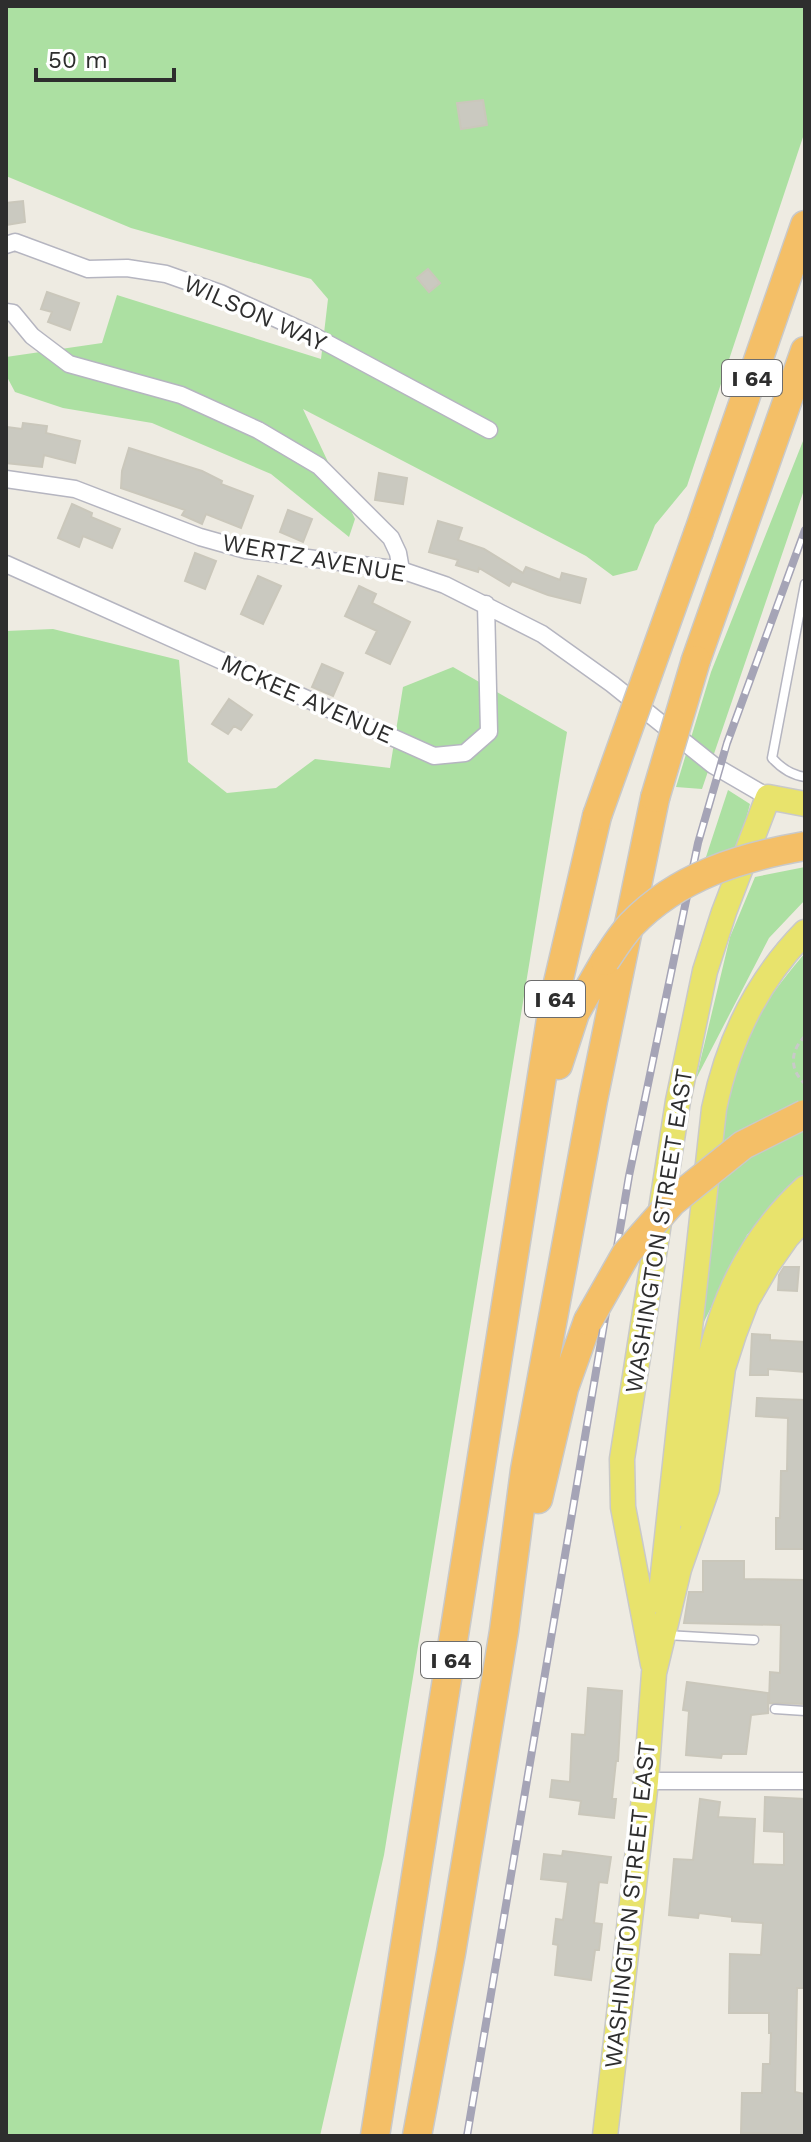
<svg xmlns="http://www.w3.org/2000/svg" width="811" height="2142" viewBox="0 0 811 2142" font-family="'Work Sans',sans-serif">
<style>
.green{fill:#ace0a2}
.building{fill:#cac9c0;stroke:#cac7bb;stroke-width:2}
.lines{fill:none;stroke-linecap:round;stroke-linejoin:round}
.service-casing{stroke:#b5b5c0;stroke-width:11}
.minor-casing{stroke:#b5b5c0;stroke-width:19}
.primary-casing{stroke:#c9c9c9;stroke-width:27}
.motorway-casing{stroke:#c9c9c9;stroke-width:31}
.path{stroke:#c9c9c9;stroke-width:3;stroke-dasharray:6 4;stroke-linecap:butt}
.service{stroke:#fff;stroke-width:8}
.minor{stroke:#fff;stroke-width:16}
.primary{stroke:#e8e36c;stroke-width:24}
.motorway{stroke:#f4bf67;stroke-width:28}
.rail-casing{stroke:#a5a4b6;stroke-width:8}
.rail{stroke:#fff;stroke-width:5;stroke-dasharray:15;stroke-linecap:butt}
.motorway-bridge-casing{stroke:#c9c9c9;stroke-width:31;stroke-linecap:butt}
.motorway-bridge{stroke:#f4bf67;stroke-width:28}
.labels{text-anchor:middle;stroke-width:7;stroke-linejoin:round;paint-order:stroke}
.shield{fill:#fff;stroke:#6d6d6d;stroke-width:2}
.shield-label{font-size:22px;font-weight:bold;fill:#2e2e2e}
.street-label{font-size:24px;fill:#2e2e2e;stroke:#fff}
</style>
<rect width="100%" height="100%" fill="#eeebe2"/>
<path class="green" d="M6,6H805V131L687,486L655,525L637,570L613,576L586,556L303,409L355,519L349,537L271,474L152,423L63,408L15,392L6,375V357L102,343L117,295L321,359L328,299L311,279L131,228L6,176Z
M805,436V487L702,789L676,787L711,672Z
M53,629L179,660L188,762L227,793L276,788L315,759L390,768L403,687L453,667L567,732L384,1855L320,2136H6V631Z
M728,790L750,804L737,854L704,863Z
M805,867V900L769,938L696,1079L730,937L755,877Z
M805,953V1179L777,1202L747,1235L693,1344C705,1244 707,1138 745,1044C758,1010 782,980 805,953Z"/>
<path class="building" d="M483,100L487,125L461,129L457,103Z
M23,201L25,222L6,225V203Z
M428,269L440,283L429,292L417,278Z
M47,292L79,303L70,330L48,322L52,312L41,309Z
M23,423L47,426L46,433L80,441L75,463L44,455L42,467L6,463V427L22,429Z
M129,448L202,471L222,481L221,484L253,496L241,528L206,514L202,524L182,515L185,510L121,488L122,471Z
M379,473L407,478L403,504L375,500Z
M72,504L92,513L91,517L120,529L112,548L83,536L79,547L58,538Z
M288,510L312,519L303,542L280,532Z
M438,521L462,528L458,540L484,549L523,573L526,567L560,580L562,573L586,579L580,603L548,595L512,581L509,586L479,568L478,572L456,565L458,560L429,552Z
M195,553L216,561L205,589L185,581Z
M258,576L281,586L263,624L241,614Z
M359,586L376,594L372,603L410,622L390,664L366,653L377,631L345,616Z
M322,664L343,673L333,696L312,687Z
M229,699L252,715L241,730L234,726L228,734L212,724Z
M784,1267H799L797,1291L778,1290L779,1275Z
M752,1334L770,1335V1340L805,1342V1372L768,1369V1375H750Z
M757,1398L805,1400V1549H776V1518H780L781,1471H787L788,1418L756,1416Z
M703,1561H744V1579L805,1580V1704L769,1703L770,1672L780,1673L781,1625L684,1623L689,1592H703Z
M687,1682L768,1693V1713L751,1715L746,1754H722L721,1758L686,1755L689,1711L683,1710Z
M588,1688L622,1691L618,1761H616L612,1799H616L614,1818L579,1814L581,1801L550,1797L552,1780L570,1782L572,1734L585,1735Z
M765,1797L805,1799V1988H797L795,2092L805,2094V2135L741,2133L742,2093H762L763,2064H770L771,2033H769V2013H729L730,1954L761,1955L763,1923L732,1921V1917L699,1913L698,1918L669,1915L674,1859L693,1860L700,1799L720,1802L718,1817L755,1819L753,1864L784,1865V1832L764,1831Z
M563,1851L611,1857L607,1883L599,1882L594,1923L602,1924L599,1950H595L591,1980L555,1975L558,1945L553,1944L556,1919L563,1920L568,1882L541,1879L544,1854L562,1856Z"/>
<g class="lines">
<defs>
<path id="service" d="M805,584L772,758C781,768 791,775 805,777
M666,1635L754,1640
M775,1709L805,1711"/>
<path id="minor" d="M6,245L15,242L88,269L127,268L166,274L220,293L314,336L489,430
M6,312L13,313L32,336L69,364L181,395L258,430L319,466L391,538L398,553L401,570
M6,479L75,489L200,537L246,550L401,570L445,585L542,634L612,684L713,765L768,797
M6,564L434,756L465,753L489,732L486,604
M646,1781H805"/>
<path id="primary" d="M686,1515C703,1391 706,1279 805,1188
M660,1601L714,1109C728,1041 756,982 805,932
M653,1664L623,1507L622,1459L678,1101L705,971L724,912L768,797L805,804
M605,2136L646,1781L654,1673L679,1569L707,1489L723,1368L734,1334L747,1300L768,1264L787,1237L805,1218"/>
<path id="motorway" d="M699,531L805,225
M696,660L805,351
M558,1065L575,1013L605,961
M538,1499L564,1388L588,1321
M375,2136L554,1000L597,816
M417,2136L451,1953L504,1631L525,1470L593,1100L655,798"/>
</defs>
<use href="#service" class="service-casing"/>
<use href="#minor" class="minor-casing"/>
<use href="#primary" class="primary-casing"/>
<use href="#motorway" class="motorway-casing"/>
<path class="path" d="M805,1036C790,1051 789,1069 805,1084"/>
<use href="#service" class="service"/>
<use href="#minor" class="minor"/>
<use href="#primary" class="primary"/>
<use href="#motorway" class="motorway"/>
<defs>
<path id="rail" d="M467,2136L629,1176L698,843L727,743L805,530"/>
</defs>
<use href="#rail" class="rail-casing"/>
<use href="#rail" class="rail"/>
<defs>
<path id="motorway-bridge" d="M655,798L696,660
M597,816L699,531
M605,961C613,949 621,936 631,925C678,876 741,857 805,846
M588,1321L626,1254L672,1202L743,1145L805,1114"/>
</defs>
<use href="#motorway-bridge" class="motorway-bridge-casing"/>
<use href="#motorway-bridge" class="motorway-bridge"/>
</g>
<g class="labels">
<g class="shield">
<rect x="722" y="360" width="60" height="36" rx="6"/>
<rect x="525" y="981" width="60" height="36" rx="6"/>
<rect x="421" y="1642" width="60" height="36" rx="6"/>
</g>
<g class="shield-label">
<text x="752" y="386">I 64</text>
<text x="555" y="1007">I 64</text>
<text x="451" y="1668">I 64</text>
</g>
<g class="street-label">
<text transform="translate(255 313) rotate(24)" y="8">WILSON WAY</text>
<text transform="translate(314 558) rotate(10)" y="8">WERTZ AVENUE</text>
<text transform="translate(307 699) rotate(24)" y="8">MCKEE AVENUE</text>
<text transform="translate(659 1231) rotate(-81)" y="8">WASHINGTON STREET EAST</text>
<text transform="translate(630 1905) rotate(-84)" y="8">WASHINGTON STREET EAST</text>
</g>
</g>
<rect width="811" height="2142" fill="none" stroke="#2e2e2e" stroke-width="16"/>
<path d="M36 68v12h138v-12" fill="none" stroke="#2e2e2e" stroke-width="4"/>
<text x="48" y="68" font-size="24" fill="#2e2e2e" stroke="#ffffff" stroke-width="6" paint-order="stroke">50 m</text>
</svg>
